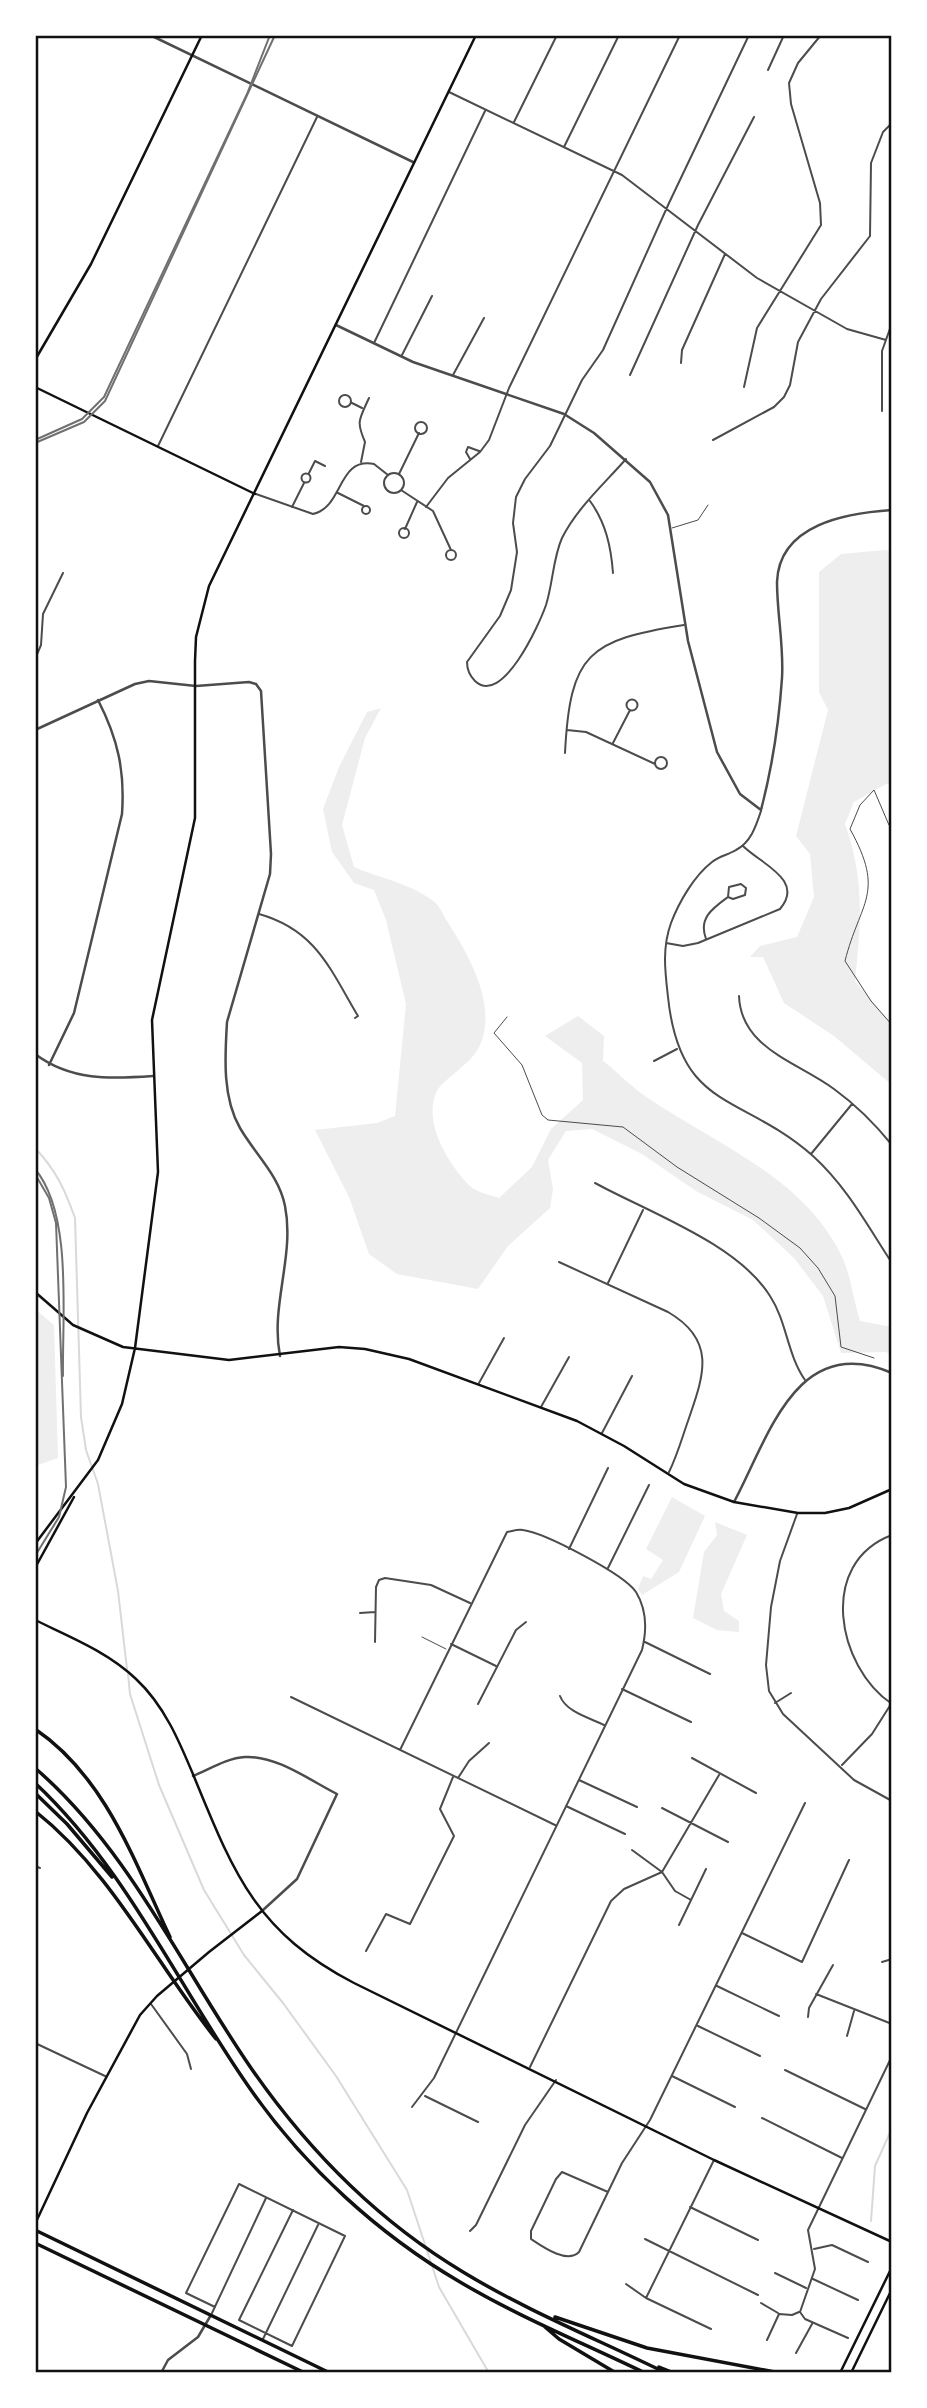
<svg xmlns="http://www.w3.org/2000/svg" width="927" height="2408" viewBox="0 0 927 2408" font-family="'Fira Sans',sans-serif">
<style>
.green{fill:#eee}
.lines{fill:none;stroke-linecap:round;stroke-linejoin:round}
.stream{stroke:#d9d9d9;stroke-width:2}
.service{stroke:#4c4c4c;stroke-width:1}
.minor{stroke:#4c4c4c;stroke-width:2}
.tertiary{stroke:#4c4c4c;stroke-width:2.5}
.secondary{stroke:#111;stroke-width:2.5}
.primary{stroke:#111;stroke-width:3.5}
.motorway{stroke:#111;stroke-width:3.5}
.tram{stroke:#707070;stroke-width:2}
.rail{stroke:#707070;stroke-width:2}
.neatline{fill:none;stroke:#111;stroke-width:2.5}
</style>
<rect width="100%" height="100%" fill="#fff"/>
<path class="green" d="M885,550L892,551V785L886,784L854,802L845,824C865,880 861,924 855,981L892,1024V1085L834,1036L784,1003L763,957H750L760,946L797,937L814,897L810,854L796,836L828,710L819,692V572L841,554Z
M381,708L365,738L342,825L354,867C379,878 409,883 432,900C439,904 443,915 447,921C468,954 498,1005 480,1045C473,1063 441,1081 437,1091C422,1121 448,1164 470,1186C476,1192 490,1195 499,1198L532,1167L551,1129L583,1100L582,1063L545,1036L578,1016L604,1036L603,1061C619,1073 631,1087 648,1098C717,1145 806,1178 843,1259C851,1278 854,1302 860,1321L892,1327V1355L886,1352L841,1353L823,1296L794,1258L753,1220L696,1191L642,1154L592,1129L566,1131L548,1160L553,1189L550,1208L508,1246L478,1289L397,1274L369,1254L349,1197L315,1130L377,1123L395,1116L406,1004L386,920L374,890L354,883L332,852L323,809L339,767L367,712Z
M35,1309L54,1325L58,1458L35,1466Z
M672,1497L705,1516L679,1572L642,1595L638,1589L643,1576L651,1579L663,1560L646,1549Z
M715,1522L747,1535L721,1594L724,1611L739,1621V1632L717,1630L693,1618L704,1552L717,1535Z"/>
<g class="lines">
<path class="stream" d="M35,38L36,35
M35,1148C56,1170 65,1190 75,1218L81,1417L86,1450L98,1484L118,1591L127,1669
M128,1674L130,1694L159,1785L204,1890L244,1955L283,2003L336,2076L407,2190L439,2287L489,2373
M871,2221L875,2166L892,2128"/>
<path class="service" d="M672,528L698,520L708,505
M889,825L874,790L860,805L850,829C886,894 860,901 845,961L871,1001L892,1025
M507,1017L494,1033L522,1065L542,1115L548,1120L623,1127L677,1167L759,1218L800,1248L818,1268L835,1296L841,1347L874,1358
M422,1637L446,1649"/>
<path class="minor" d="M768,70L784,35
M449,92L622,175L757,278L847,329L886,340
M514,122L557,35
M564,147L619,35
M374,343L485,111
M402,355L432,296
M681,363L682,350L725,254
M453,375L484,318
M630,375L698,225L754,117
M744,387L757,328L821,225L820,203L791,104L789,83L798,63L821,35
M339 401a6 6 0 1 1 12 0a6 6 0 1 1-12 0Z
M352,403L362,408
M882,411V351L892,323
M415 428a6 6 0 1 1 12 0a6 6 0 1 1-12 0Z
M713,440L774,407L784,397L790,385L798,342L821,299L870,236L871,163L883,132L892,123
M158,446L317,117
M470,459L466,452L468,447L479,451
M626,459C605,483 577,508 562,538C553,558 553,583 546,605C539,625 502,707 475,681C469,675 467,669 467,662L500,616L511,590L517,552L513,523L516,497L525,479L550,446L582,380L603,350L669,203L749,35
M361,462L365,442C356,421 359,420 369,398
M309,473L315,461L325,466
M384 483a10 10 0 1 1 20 0a10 10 0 1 1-20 0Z
M301.5 478a4.5 4.5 0 1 1 9 0a4.5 4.5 0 1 1-9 0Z
M399,474L419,433
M401,490L433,511L451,550
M338,493L364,506
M256,494L313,514C344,507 337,457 374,464L388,475
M590,501C606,523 611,547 613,573
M362 510a4 4 0 1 1 8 0a4 4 0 1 1-8 0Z
M292,507L304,483
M426,507L448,478L480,452L489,440L509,388L680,35
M399 533a5 5 0 1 1 10 0a5 5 0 1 1-10 0Z
M405,529L417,502
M446 555a5 5 0 1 1 10 0a5 5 0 1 1-10 0Z
M35,659L41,645L43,614L63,573
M626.5 705a5.5 5.5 0 1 1 11 0a5.5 5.5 0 1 1-11 0Z
M567,730L586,732L655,764
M613,743L630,710
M565,753C570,653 589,640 684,625
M655 763a6 6 0 1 1 12 0a6 6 0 1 1-12 0Z
M761,811C756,826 751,842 736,850C728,855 719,856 712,862C694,876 679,902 671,923C662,948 665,971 668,997C680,1112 742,1093 813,1156C847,1187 867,1225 892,1263
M890,827L892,831
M259,914C316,930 330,969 358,1016L355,1018
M706,939C698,918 713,908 728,897L733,899L745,895L746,888L741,884L729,887L728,897
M666,943L683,946L698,943L780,909C805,880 761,864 743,846
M739,996C741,1049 798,1062 834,1089C856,1105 875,1124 892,1145
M654,1061L677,1049
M811,1154L852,1104
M595,1183C648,1212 738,1244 770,1296C787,1322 787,1354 805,1380
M559,1262L668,1312C718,1341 703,1377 688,1421C682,1438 677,1456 669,1472
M608,1283L643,1210
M479,1383L504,1338
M541,1407L569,1357
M602,1433L632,1376
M797,1514L780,1561L771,1607L766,1665L769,1691L783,1714L854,1780L892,1801
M892,1535C817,1563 837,1667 892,1704
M569,1549L608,1468
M608,1568L649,1485
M360,1613L375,1612
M375,1642L376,1587L379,1580L385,1578L431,1585L470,1603
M645,1642L710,1674
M451,1644L496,1666
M622,1689L691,1722
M560,1696C566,1712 590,1718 604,1725
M291,1697L555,1825
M775,1703L791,1693
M478,1704L516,1630L526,1622
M400,1750L507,1532C513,1531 517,1529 523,1530C545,1533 624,1574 636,1592C647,1610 647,1630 642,1650L434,2078L412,2107
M692,1758L756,1793
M842,1765L872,1734L891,1704
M458,1778L469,1761L489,1743
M579,1780L637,1807
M566,1806L625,1834
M662,1808L728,1842
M632,1850L662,1872L675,1891L691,1900
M35,1866L40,1868
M679,1925L706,1869
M742,1933L802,1962L849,1860
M366,1951L386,1914L410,1924L454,1836L440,1809L453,1777
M882,1962L892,1959
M717,1986L779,2016
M816,1994L892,2024
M151,2004L187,2054L191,2069
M808,2017L809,2008L833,1965
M698,2026L760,2056
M847,2036L854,2011
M35,2043L105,2076
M530,2067L611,1901L624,1889L662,1872L719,1775
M785,2070L865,2109
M672,2076L735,2107
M425,2096L478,2122
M762,2118L842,2158
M608,2192L562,2172L556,2179L531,2231V2239C543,2247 567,2264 579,2252L622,2163L650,2120L805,1803
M690,2207L758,2240
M470,2231L476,2225L525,2125L556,2080
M645,2239L758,2295
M814,2249L832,2245L868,2262
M775,2273L806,2288
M813,2279L858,2300
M626,2284L646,2298L711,2329
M646,2298L714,2160
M761,2303L778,2313
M215,2307L186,2293L239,2184L345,2236L292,2346L239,2320L293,2210
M212,2313L266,2198
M848,2338L805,2319L800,2312L815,2269L808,2230L892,2056
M263,2339L318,2225
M767,2340L779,2314L792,2315L799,2312
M796,2353L812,2324
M886,2373L892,2370"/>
<path class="tertiary" d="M150,35L413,162
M336,325L413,362L564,414L594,433L650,482L668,515L688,641L717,752L740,794L761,810C772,768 779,722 782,678C784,646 777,614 777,582C779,524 847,513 892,510
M35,730L135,684L149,681L196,686L249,682L256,684L261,691L271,854L270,874L227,1022C225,1056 222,1097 240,1128C255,1154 279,1175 285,1206C295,1256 270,1306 280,1356
M35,1054C71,1081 110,1079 153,1076
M49,1065L74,1013L122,814C125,771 118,739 98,700
M734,1502C768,1439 796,1331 892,1373
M193,1776C210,1769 227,1758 245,1757C276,1755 311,1781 337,1794L297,1879L262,1911
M161,2373L168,2360L198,2337L211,2315"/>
<path class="secondary" d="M35,360L91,264L202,35
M35,387L255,494
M35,1292L73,1325L123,1347L229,1360L339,1347L365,1349L409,1359L577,1421L624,1446L684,1484L734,1502L798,1513H825L849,1508L892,1489
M35,1544L98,1460L122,1404L135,1348L158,1172L152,1020L195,818V661L196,637L209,586L476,35
M35,1568L74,1497
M35,1620C70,1637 108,1652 136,1679C165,1706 180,1743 195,1779C234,1874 257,1933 354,1983L714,2160L892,2242
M35,2224L87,2113L140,2015L157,1996L209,1952L262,1911
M840,2373L892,2267
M851,2373L892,2289"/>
<path class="primary" d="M35,2230L330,2373
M35,2243L305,2373"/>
<path class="motorway" d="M35,1729C106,1777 135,1863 170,1937
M35,1768C129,1849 182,1968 251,2068C307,2149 378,2221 463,2272C527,2311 599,2340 666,2373
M35,1783C127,1869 179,1988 251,2090C305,2167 378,2234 460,2282C519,2317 583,2343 645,2373
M35,1793L67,1824L112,1877
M35,1811C112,1872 156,1964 216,2039
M555,2317L647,2348L780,2373
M545,2327L559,2339L616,2373
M659,2367L674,2373"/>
<path class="tram" d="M35,443L84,422L105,401L275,35
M35,1169C73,1214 62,1317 63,1376"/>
<path class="rail" d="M35,440L82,419L104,397L247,94L270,35
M35,1174L49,1198L56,1223L66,1487L59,1517L35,1556"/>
</g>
<rect width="927" height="2408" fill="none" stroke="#ffffff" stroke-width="74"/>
<rect x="37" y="37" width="853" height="2334" class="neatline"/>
</svg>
